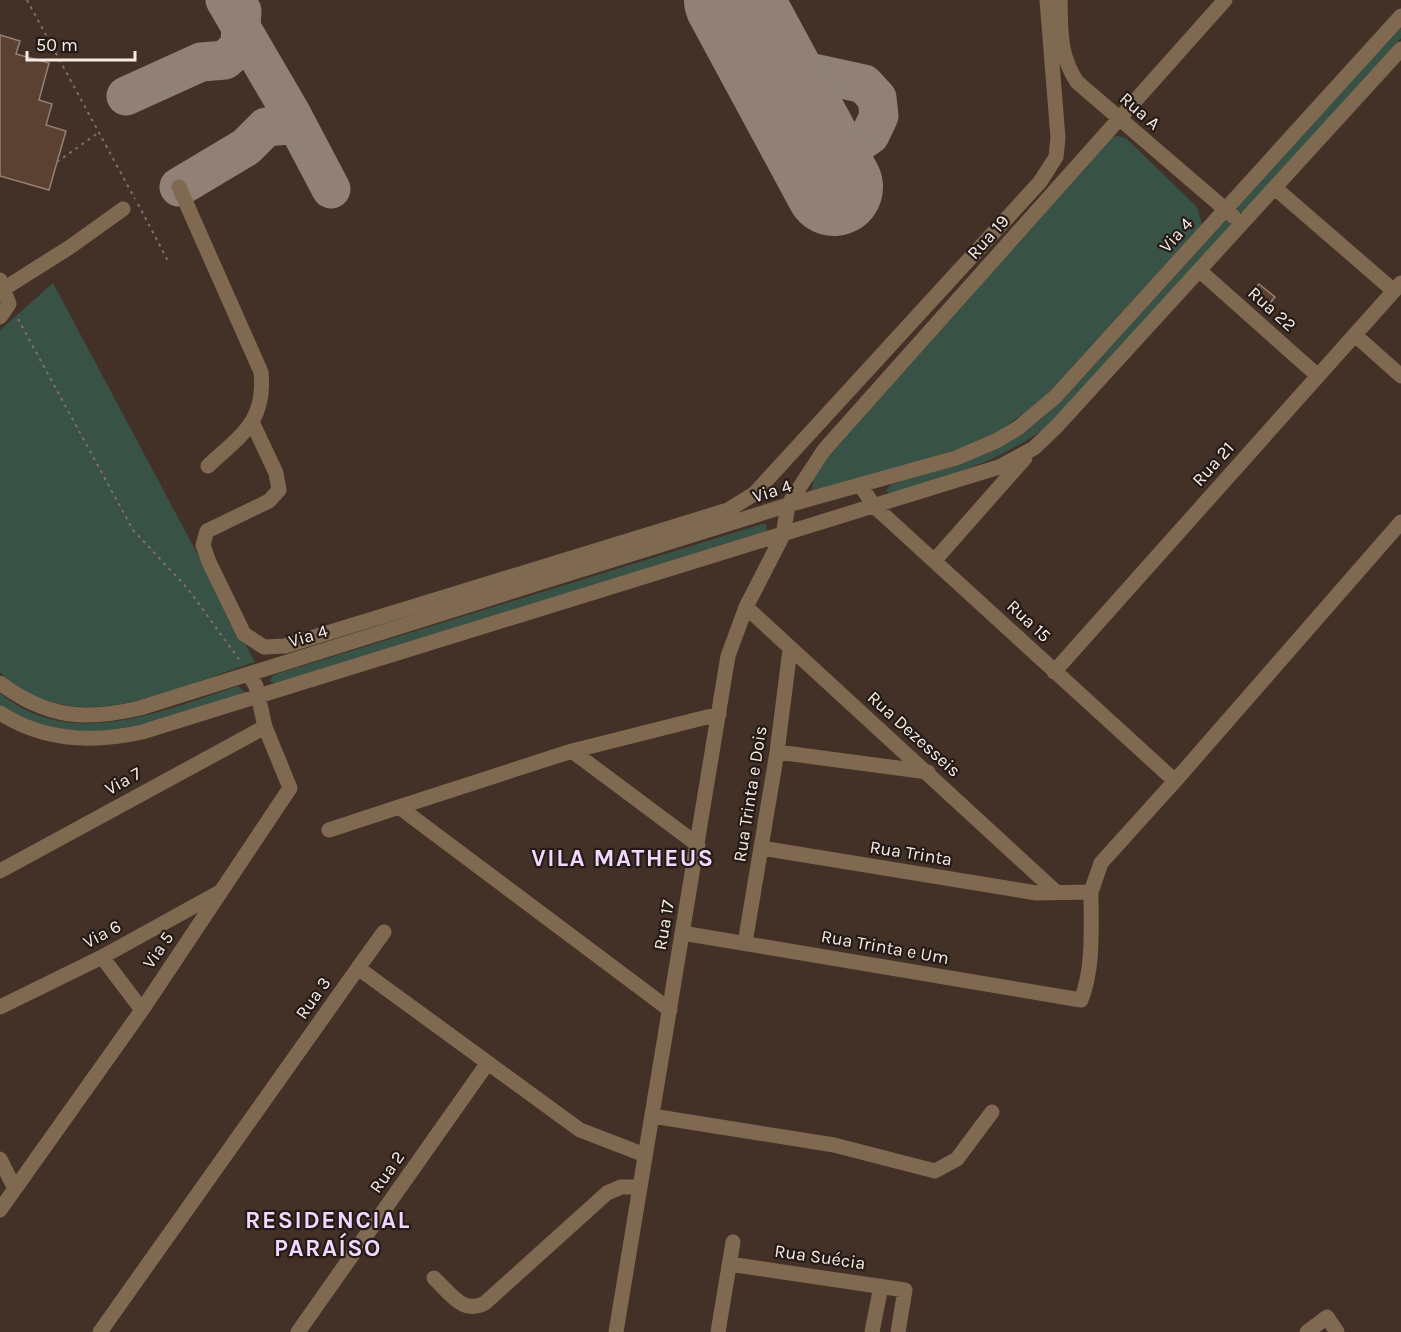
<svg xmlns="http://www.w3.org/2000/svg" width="1401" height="1332" viewBox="0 0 1401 1332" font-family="Karla,sans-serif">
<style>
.green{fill:#385246}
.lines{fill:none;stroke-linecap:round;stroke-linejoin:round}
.taxiway{stroke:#908077;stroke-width:39}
.runway{stroke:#908077;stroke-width:98}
.building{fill:#5b4132;stroke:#948074;stroke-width:1.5}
.path{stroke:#7f6f66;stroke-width:2;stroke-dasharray:3 4.5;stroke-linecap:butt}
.minor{stroke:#806951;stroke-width:15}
.labels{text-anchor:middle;stroke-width:4.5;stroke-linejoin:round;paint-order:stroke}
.street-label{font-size:18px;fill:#f7ebe4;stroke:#241b17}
.district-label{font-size:24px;font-weight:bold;letter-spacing:1.5px;fill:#f3d7fe;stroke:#241b17}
</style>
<rect width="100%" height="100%" fill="#433127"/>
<path class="green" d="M1401,23V38L1244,212H1238L1237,205Z
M1118,136L1126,138L1197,207L1202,224L1042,400L995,434L968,446L811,494L813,480L833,449L1112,137Z
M1227,219L1233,223L1051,423C1004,461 949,475 892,494L886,491L890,485C963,462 1005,455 1063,399Z
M53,283L255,662C174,688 73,743 0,672V330Z
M762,524H766L767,531L276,684L270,681L273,675Z
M238,686L244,691L241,695C164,718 74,758 0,705V693C71,752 161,711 238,686Z"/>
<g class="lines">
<path class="taxiway" d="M225,0L291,113L331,189
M753,38L800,70L864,84L877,98L879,116L870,135L823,167
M126,96L201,62L225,60L237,49L240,42L242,11
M179,187L246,147L266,127L287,125L299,129"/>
<path class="runway" d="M733,0L834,187"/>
</g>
<path class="building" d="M0,35L20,41L16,54L49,63L39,100L52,104L46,125L66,131L49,190L0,176Z
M1259,284L1275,297L1265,309L1249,295Z"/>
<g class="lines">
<path class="path" d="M27,0L135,199
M57,162L98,133
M138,204L169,263
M18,319L133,530L188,589L241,662"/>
<path class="minor" d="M1060,0C1061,32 1059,54 1077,82L1233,216
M179,187L261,372C266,422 241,435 208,466
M1275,188L1394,291
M1200,271L1318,376
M0,280L9,304L0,317
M5,288L70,247L123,209
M1355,335L1401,376
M253,424L276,473L279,490L269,501L207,531L203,545L209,562L244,634L264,647L285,646L728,510L754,494L1040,182L1056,157L1058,138L1047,0
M861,486L874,506L1175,781L1401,522
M934,561L1025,458
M746,607L1055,891
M1054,672L1401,283
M0,683C46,718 85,721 140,708L788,505L956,458L996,441L1018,428L1055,397L1401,16
M0,713C43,741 93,743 142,732L999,467L1034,448L1057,426L1401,49
M572,751L698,845
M777,752L928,772
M329,830L399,807
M761,848L1037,893L1091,892L1101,863L1175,781
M0,871L265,727
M682,933L1081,1000C1094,968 1091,926 1091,892
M745,943L777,752L790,650
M102,957L142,1010
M358,968L384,932
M0,1007L102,957L218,893
M670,1010L399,807L572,751L719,714
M652,1116L834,1145L935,1171L957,1159L992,1112
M0,1159L15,1189
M0,1210L142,1010L290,788L265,727L256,686L249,675
M729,1264L905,1290L898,1332
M434,1278C450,1293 463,1315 485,1303L607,1193L621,1187H640
M100,1332L358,968L580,1130L645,1155
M298,1332L487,1064
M616,1332L728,656L746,607L783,535L788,505L824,450L1225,0
M718,1332L733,1242
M872,1332L881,1286
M1307,1332L1327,1317L1337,1332"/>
</g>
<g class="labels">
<g class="street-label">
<text transform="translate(1140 111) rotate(41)" y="6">Rua A</text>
<text transform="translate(1176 235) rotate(-48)" y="6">Via 4</text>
<text transform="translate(988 237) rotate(-48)" y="6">Rua 19</text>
<text transform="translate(1272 309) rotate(42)" y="6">Rua 22</text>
<text transform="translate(1213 464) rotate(-48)" y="6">Rua 21</text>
<text transform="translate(772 491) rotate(-18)" y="6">Via 4</text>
<text transform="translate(1029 621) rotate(43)" y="6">Rua 15</text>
<text transform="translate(308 636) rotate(-17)" y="6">Via 4</text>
<text transform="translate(914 734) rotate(42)" y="6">Rua Dezesseis</text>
<text transform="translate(123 781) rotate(-29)" y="6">Via 7</text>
<text transform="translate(750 794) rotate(-81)" y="6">Rua Trinta e Dois</text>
<text transform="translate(911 853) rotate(9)" y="6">Rua Trinta</text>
<text transform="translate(664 925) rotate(-80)" y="6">Rua 17</text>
<text transform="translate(102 934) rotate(-28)" y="6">Via 6</text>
<text transform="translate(885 947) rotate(10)" y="6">Rua Trinta e Um</text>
<text transform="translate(158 950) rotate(-56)" y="6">Via 5</text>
<text transform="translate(313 998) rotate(-55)" y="6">Rua 3</text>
<text transform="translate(387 1172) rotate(-55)" y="6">Rua 2</text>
<text transform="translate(820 1257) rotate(8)" y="6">Rua Suécia</text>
</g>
<g class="district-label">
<text x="623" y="866">VILA MATHEUS</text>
<text x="328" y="1228">RESIDENCIAL<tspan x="328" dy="28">PARAÍSO</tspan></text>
</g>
</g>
<path d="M27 51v9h108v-9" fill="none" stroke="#f7ebe4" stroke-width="3"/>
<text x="36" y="51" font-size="18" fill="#f7ebe4" stroke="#241b17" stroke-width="4.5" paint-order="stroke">50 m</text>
</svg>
